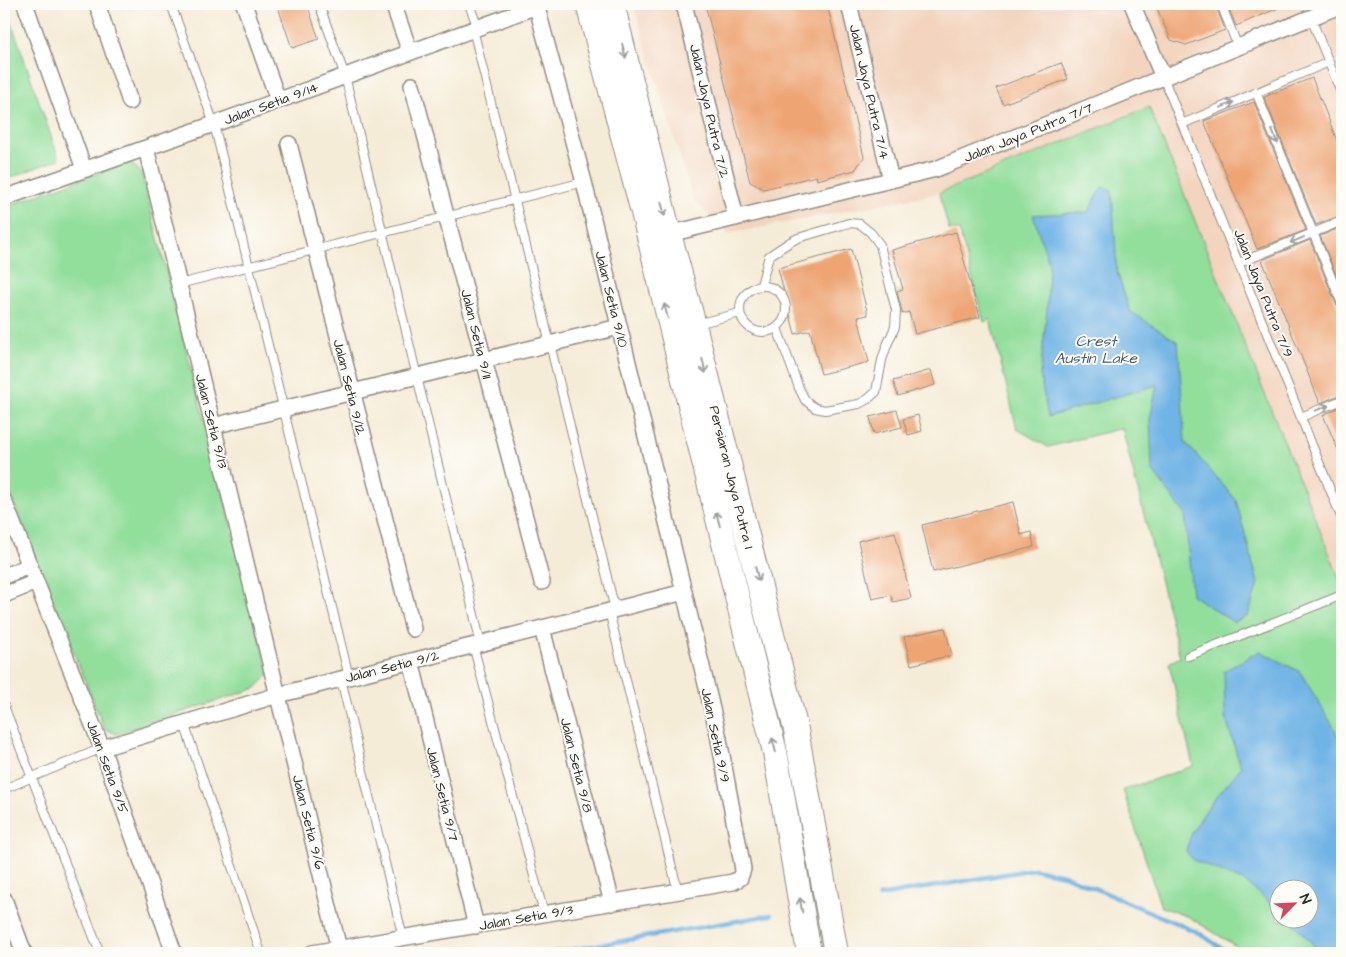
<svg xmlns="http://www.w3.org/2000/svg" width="1346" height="957" viewBox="0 0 1346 957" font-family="'Architects Daughter',sans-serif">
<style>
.built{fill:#f3d4be}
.green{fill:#92de9b;stroke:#5e8463;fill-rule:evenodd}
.water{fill:#70b3e5;stroke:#4e6f88}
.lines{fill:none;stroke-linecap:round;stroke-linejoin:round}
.stream{stroke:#70b3e5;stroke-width:4.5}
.building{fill:#eea473}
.lane-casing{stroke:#908c81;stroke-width:10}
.street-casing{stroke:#908c81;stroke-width:18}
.primary-casing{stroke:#908c81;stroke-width:26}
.lane{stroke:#fff;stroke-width:8}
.street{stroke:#fff;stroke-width:15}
.primary{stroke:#fff;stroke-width:24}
.oneway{stroke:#a0a0a0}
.labels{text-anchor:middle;stroke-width:4;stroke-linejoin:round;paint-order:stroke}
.street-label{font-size:14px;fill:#2b2b2b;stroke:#fdfcf7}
.water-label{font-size:15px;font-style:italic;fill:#435b6c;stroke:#fdfcf7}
</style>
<rect width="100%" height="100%" fill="#fdfcf7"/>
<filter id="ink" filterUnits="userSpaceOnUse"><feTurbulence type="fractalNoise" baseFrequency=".02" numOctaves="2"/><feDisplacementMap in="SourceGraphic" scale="10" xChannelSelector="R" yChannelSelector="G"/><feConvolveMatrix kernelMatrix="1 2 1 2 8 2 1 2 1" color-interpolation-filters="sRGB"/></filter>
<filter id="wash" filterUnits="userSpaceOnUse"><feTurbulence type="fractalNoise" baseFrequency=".0096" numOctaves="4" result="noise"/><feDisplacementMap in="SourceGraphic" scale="20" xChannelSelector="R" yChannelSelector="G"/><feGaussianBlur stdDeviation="1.12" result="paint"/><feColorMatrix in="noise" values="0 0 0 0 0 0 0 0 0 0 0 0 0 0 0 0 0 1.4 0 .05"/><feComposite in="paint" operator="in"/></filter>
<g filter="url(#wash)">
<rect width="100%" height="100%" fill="#f5ecd7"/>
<path class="built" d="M633,4H1336L1342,20V585L1149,107L939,193L728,234L693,199Z"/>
<path class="green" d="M4,4H5L59,159L4,180Z
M1149,107L1342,585V953H1247L1189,917L1161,907L1123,790L1193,766L1169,663L1180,657L1122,428L1048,447L1017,429L990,319L984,322L959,230H949L939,193ZM1278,890H1308V920H1278Z
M129,162L141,172L269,675L256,688L116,734L104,728L4,479V207Z"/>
<path class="water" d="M1102,187L1112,190L1117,272L1130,311L1178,342L1185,442L1236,500L1258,583L1248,616L1233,622L1192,595L1185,514L1152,470L1150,420L1157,385L1048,417L1040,375L1047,309L1049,264L1033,215L1088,212Z
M1260,651L1300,672L1332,724L1342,744V953H1321L1290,920H1308V890H1278V910L1245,882L1193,860L1186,851C1193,819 1221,793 1241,767L1225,717L1224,671Z"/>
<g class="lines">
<path class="stream" d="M879,896L1034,869L1064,875L1199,933L1229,953
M553,953L771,915"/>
</g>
<g id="blocks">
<path class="building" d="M277,4H307L319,39L292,48Z
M705,4H827L864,157L855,170L817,180L816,176L764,189L750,182Z
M1155,4H1215L1225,30L1186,45L1171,40Z
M1227,4H1288L1236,26Z
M1061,63L1068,79L1003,104L996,88Z
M1312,78L1342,153V215L1316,225L1264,97Z
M1254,102L1306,230L1257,249L1204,121Z
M1342,227V290L1320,236Z
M956,232L980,317L915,334L909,312L902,314V312L897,291L903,289L892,250Z
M1310,240L1337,306L1342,310V394L1320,403L1262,260Z
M851,249L868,315L858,317L869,362L821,374L810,330L795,334L778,268Z
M931,370L935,385L898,396L893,381Z
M1342,406V459L1323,415Z
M897,410L902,427L874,434L870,417Z
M918,415L922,431L908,435L903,419Z
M1013,502L1021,535L1031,532L1034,547L933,572L922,525Z
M895,532L911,598L893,602L891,595L872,599L858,541Z
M945,628L952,655L911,665L904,637Z"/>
</g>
</g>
<g filter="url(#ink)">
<use href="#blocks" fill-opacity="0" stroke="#908c81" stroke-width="1"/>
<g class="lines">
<defs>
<path id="lane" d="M171,4L214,124L349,677
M319,4L345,76L481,644
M469,4L478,28
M1221,4L1238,47
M1311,18L1342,95
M473,29L615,610
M1163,77L1342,519
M1256,92L1342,304
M1182,124L1329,62
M1239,263L1342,221
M179,284L584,182
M761,285L769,256L790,242L798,238L849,223L860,224L871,233L880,245L896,310L895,327L887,345L882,360L876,392L868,399L859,404L825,410L815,408L805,400L799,388L777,328
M740 309a23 23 0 1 1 46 0a23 23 0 1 1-46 0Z
M696,324L740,313
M1301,417L1342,400
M609,611L678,892
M473,645L544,914
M1188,656L1214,646L1342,595
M341,679L403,938
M4,706L100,953
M184,723L261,953
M4,789L102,748"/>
<path id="street" d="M25,4L84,169
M97,4L130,102
M244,4L278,100
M393,4L410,52
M684,4L736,218
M849,4L891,180
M1132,4L1163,77
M412,85L542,582
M289,144L413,629
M146,148L339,949
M4,198L214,124L537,6
M669,234L936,169L1342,5
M213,426L619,327
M4,501L102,748L174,953
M4,576L29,566
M4,595L36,582
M542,628L612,903
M411,661L476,926
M102,748L278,695L684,592
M4,899L24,953
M312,953L733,882L740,878L743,869L718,734L684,592L584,182L536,4"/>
<path id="primary" d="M588,4L644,216L775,752L809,953
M612,4L669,234L694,325L796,730L836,953"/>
</defs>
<use href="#lane" class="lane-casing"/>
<use href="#street" class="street-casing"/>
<use href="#primary" class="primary-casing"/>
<use href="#lane" class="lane"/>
<use href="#street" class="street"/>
<use href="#primary" class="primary"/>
</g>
<defs><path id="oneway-shaft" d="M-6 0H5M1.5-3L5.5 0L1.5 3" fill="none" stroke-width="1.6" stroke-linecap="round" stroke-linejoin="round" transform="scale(1.25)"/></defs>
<g class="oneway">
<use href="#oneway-shaft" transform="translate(624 51) rotate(76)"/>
<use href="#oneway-shaft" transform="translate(1227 105) rotate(-23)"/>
<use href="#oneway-shaft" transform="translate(1275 137) rotate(68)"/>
<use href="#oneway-shaft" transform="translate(663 209) rotate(76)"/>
<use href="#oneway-shaft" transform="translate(1297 240) rotate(158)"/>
<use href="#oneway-shaft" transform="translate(666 311) rotate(-104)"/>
<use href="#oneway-shaft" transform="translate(704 366) rotate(76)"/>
<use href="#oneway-shaft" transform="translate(1322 408) rotate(-22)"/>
<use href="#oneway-shaft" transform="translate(718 519) rotate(-104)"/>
<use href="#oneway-shaft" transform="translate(757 574) rotate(76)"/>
<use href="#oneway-shaft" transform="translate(774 745) rotate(-104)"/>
<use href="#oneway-shaft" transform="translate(801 905) rotate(-100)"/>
</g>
</g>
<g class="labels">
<g class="street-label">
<text transform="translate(870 92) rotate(77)" y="5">Jalan Jaya Putra 7/4</text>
<text transform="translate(271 103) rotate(-20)" y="5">Jalan Setia 9/14</text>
<text transform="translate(710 111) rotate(77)" y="5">Jalan Jaya Putra 7/2</text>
<text transform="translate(1028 132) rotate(-22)" y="5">Jalan Jaya Putra 7/7</text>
<text transform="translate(1264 293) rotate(68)" y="5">Jalan Jaya Putra 7/9</text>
<text transform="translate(612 299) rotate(76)" y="5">Jalan Setia 9/10</text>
<text transform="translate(477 334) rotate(76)" y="5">Jalan Setia 9/11</text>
<text transform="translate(350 387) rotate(76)" y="5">Jalan Setia 9/12</text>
<text transform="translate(212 421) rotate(76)" y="5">Jalan Setia 9/13</text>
<text transform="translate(732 477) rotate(76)" y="5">Persiaran Jaya Putra 1</text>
<text transform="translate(392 666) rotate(-14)" y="5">Jalan Setia 9/2</text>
<text transform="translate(716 735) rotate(78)" y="5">Jalan Setia 9/9</text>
<text transform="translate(577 765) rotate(76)" y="5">Jalan Setia 9/8</text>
<text transform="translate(108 767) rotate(70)" y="5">Jalan Setia 9/5</text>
<text transform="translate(443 794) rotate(76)" y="5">Jalan Setia 9/7</text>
<text transform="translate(309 822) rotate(76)" y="5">Jalan Setia 9/6</text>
<text transform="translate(526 917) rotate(-10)" y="5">Jalan Setia 9/3</text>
</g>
<g class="water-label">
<text x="1096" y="346">Crest<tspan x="1096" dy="17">Austin Lake</tspan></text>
</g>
</g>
<rect width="1346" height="957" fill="none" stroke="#fdfcf7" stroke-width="20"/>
<g transform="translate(1294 904) rotate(66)"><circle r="24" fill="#fdfcf7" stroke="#a9a8a5"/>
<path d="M0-4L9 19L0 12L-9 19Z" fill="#d1495b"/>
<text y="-8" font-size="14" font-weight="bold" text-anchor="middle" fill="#2b2b2b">N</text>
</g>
</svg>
